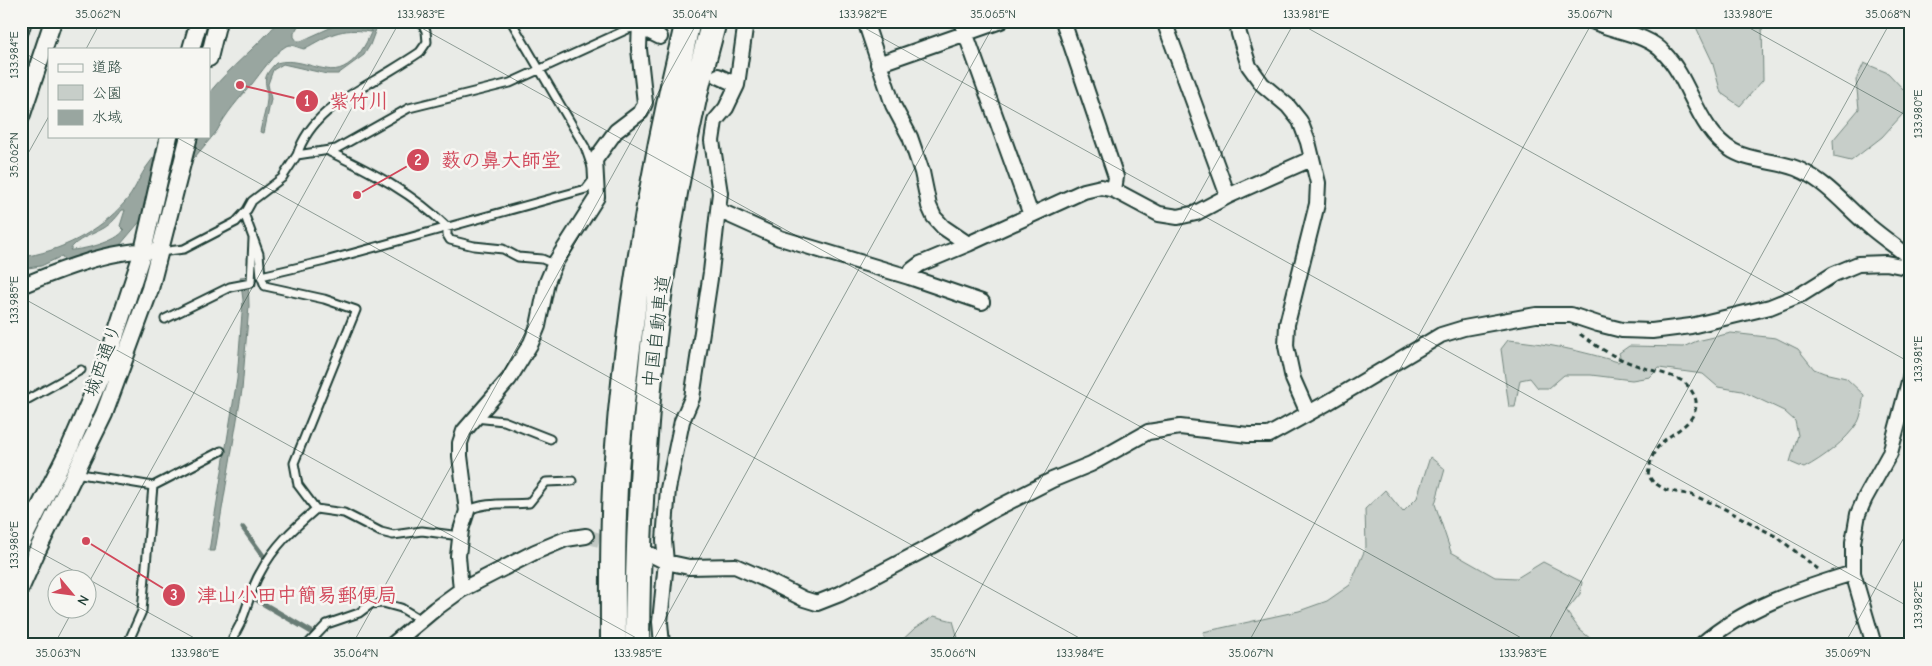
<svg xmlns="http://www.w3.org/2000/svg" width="1932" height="666" viewBox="0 0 1932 666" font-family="'Comic Neue','Klee One',sans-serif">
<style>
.green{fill:#c7cec9;stroke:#73867e}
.water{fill:#99a6a0;stroke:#687c75;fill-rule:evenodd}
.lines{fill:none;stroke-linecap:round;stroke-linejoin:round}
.stream{stroke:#687c75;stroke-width:5}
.minor-tunnel{stroke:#c1c8c3;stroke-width:14;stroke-dasharray:14 7;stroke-linecap:butt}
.service-casing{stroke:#1f3d34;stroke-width:11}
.minor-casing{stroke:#1f3d34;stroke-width:18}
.tertiary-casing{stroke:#1f3d34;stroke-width:20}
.motorway-casing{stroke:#1f3d34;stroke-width:28}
.path{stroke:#1f3d34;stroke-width:3;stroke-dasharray:5 4;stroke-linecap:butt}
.service{stroke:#f6f6f2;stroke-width:7}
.minor{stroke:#f6f6f2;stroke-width:14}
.tertiary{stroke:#f6f6f2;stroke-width:16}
.motorway{stroke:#f6f6f2;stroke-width:24}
.ticks{fill:none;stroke:#1f3d34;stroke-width:1;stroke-opacity:0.45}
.labels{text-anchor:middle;stroke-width:5;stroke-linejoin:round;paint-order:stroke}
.street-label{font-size:19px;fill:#1f3d34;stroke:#f6f6f2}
.leader{fill:none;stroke:#d1495b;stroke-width:2}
.callout-dot{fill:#d1495b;stroke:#f6f6f2;stroke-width:2}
.mark-label{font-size:15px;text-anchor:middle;font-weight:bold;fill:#fff}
.callout-label{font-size:20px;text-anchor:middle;font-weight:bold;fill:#d1495b;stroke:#f6f6f2;stroke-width:5;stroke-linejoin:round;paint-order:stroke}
.neatline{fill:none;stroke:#1f3d34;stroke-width:2}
.ticks-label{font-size:12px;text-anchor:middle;fill:#1f3d34}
</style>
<rect width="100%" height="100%" fill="#e9ebe7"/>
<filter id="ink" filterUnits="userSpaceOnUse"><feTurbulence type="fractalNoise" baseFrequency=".02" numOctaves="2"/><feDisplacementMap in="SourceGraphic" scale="10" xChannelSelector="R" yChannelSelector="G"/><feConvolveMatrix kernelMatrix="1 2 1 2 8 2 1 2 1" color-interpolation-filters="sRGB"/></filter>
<g filter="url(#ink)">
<path class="green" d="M1697,21H1762L1763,80L1740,106L1721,93L1712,61L1696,27Z
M1864,63L1888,73L1904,90L1911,88V105L1882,137L1851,161L1834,157L1833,140L1859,109L1856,80Z
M1731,333L1776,338L1798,349L1814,369L1824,373L1846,378L1864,395C1862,403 1862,415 1858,422C1846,441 1823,458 1804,468L1790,462L1798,435L1795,421L1784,411L1742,391L1718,387L1703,374L1659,368L1650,377L1632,380L1591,375H1564L1549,388H1538L1530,378L1520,380L1515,407H1509L1501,349L1508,340C1546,343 1582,351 1618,362L1621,360L1619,353L1629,346L1683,347L1697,341Z
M1430,457L1445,469L1435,504L1451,552L1495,577L1517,578L1543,562L1582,582L1580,594L1566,611L1580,630L1597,644L1476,645L1468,643L1465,645H1208L1203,632L1299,611L1327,601L1350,585L1366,547L1365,509L1385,490L1403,512L1417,498Z
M934,616L953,621L960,645H897L914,629Z"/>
<path class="water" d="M279,21H301L294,33V37L297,41H301L343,22L360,21L372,25L370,32C340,27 329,35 304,49C298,48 291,43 286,46C274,53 260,74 252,84C239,99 226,113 217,131L120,245L122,246L67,266L62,256L41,266L21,269V257C60,252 99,232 125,202C134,192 138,180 145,169C153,157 163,147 172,136H209V93C230,67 257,47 279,21ZM122,210H125L120,226L124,230C117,242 83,250 70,250C76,239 94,234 104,228C112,223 117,217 122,210Z
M375,21H379L370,45L364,55L338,74H327L283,64L273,70L268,84L271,99L264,133L260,132C262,121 266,111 267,100C268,81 259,80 276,63C294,58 308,66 326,69C352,75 369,42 375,21Z
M248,276L249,306L242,390L215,551H209L237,379L243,300L240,277Z"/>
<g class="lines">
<path class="stream" d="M243,528L264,557
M252,597L315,634"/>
<path class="minor-tunnel" d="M586,536L644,553"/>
<defs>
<path id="service" d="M511,21L585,147L592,167
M330,152C372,172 414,194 447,227V235L450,240L474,246L503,249L518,257L542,259L554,264
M297,155C310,115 346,97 380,77C393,69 407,61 420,52L427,42L426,31L421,21
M244,213L259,254L261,276L265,286L324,299L356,310L294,463L298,485L316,509
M160,252L184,249L236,222L247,210L252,201L282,178L297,155L336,149L409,108L510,83L628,29L640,27
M261,276L325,261L586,189L595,177
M165,319L230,287L251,283L253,239
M21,403L81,370
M475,418L504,421L550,439
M75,473L153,486L142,611L127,645
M153,486L221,451
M467,511C486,501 508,505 529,503L546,482L572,481
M231,645C233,634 240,627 243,617C249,602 252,586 260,573C274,546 293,529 316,509L344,513L381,532L393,535L422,531L460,536
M307,645L327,624L359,613L371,604L383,603L401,608L421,620"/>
<path id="minor" d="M865,21L893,105L910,137L922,172L929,206L934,217L943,227L968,244
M961,21L1031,215
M1063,21L1116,177L1114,190
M1164,21L1228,196
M1237,21L1239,34L1249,66L1262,84L1288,106L1300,121L1308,142L1318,183L1317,204L1287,324L1286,346L1293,379L1308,413
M1592,21C1614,32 1647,33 1664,53C1692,82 1696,129 1733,151C1754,163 1782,160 1802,171C1829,184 1846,207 1869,226C1882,237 1895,246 1908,256L1911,263
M640,27L660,37
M21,31L24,21
M878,64L1001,21
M718,76L737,85
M718,210L780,238L909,277L982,302
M909,277L912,270L920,264L968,244L1084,191L1101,187L1114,190L1159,214L1178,217L1196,213L1228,196L1311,159
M21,286C57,271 112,249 151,251
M652,555L666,562L689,567L735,566L760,577L804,599L817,603L840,594L935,544L995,509L1052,480L1091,464L1148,432L1180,427L1248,435H1269L1327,403L1441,335L1464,328L1536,315H1571L1598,324L1622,330L1652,331L1691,326L1770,307L1802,294L1834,274L1858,264L1886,263L1911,268
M461,590L458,556L461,530L467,511L460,456V443L464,431L509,379L531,343L538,326L547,282L555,263L597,197L595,160L616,131L641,112L645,103L639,49L640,21
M392,645L435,609L461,590L535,552L566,539L586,536
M662,645L660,622L666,562L664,540L668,489L682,421L692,398L711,272L718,210L720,193L712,141L715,121L726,108L737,85L746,21
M1701,645C1743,608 1800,589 1853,573
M1874,645L1853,573V542L1858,514L1865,498L1890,453L1911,374"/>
<path id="tertiary" d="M191,49L199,21
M209,58L218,21
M21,117L53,21
M21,544L69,449L106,364L143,251L169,136
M21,587L36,553L104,414L150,289L189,136"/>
<path id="motorway" d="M613,645C613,587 612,528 616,470C627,318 652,169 688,21
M637,645C638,466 652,287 691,113C697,82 706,52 714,21"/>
</defs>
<use href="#service" class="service-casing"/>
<use href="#minor" class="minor-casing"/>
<use href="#tertiary" class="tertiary-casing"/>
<use href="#motorway" class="motorway-casing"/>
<path class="path" d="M1580,334C1596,346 1613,357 1633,364C1647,370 1672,374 1684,382C1689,386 1695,395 1696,401C1698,425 1669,432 1658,447C1651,455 1650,465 1648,475L1653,482L1666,490L1692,495L1721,507L1777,537L1818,569"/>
<use href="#service" class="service"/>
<use href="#minor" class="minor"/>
<use href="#tertiary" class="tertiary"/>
<use href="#motorway" class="motorway"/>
</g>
</g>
<path class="ticks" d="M409,21L1534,645M852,21L1911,608M1295,21L1911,363M1737,21L1911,118M86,49L101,21M21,51L49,67M174,136L1092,645M21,166L49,116M21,297L649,645M21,542L87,578M88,579L207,645M88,584L400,21M54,645L74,608M352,645L698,21M651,645L996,21M949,645L1295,21M1247,645L1593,21M1546,645L1891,21M1844,645L1911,525"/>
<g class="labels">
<g class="street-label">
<text transform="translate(656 331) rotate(-83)" y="7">中国自動車道</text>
<text transform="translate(102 360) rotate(-70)" y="7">城西通り</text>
</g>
</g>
<path class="leader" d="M240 85L307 101M357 195L418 160M86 541L174 595"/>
<g class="callout-dot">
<circle cx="240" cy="85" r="5"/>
<circle cx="357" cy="195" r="5"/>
<circle cx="86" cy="541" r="5"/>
<circle cx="307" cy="101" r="12"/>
<circle cx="418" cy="160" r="12"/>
<circle cx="174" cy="595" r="12"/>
</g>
<g class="mark-label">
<text x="307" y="106">1</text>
<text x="418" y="165">2</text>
<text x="174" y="600">3</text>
</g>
<g class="callout-label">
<text x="359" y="108">紫竹川</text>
<text x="501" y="167">薮の鼻大師堂</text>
<text x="297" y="602">津山小田中簡易郵便局</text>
</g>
<rect width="1932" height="666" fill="none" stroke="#f6f6f2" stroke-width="55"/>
<rect x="48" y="48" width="162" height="90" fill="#f6f6f2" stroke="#a0aca6"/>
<rect x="58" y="64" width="25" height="8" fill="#f6f6f2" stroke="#a0aca6"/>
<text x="92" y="72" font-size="15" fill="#1f3d34">道路</text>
<rect x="58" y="85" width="25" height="15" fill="#c7cec9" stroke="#a0aca6"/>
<text x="92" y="98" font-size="15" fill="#1f3d34">公園</text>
<rect x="58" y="110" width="25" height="15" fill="#99a6a0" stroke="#a0aca6"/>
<text x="92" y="122" font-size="15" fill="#1f3d34">水域</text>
<g transform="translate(72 594) rotate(119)"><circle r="24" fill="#f6f6f2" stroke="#a0aca6"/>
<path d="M0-4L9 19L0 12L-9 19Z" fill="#d1495b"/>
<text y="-8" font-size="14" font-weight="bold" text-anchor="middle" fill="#1f3d34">N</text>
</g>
<rect x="28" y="28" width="1876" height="610" class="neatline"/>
<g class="ticks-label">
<text x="98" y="18">35.062°N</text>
<text x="421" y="18">133.983°E</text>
<text x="695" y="18">35.064°N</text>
<text x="863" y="18">133.982°E</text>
<text x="993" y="18">35.065°N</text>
<text x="1306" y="18">133.981°E</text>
<text x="1590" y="18">35.067°N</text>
<text x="1748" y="18">133.980°E</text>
<text x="1888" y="18">35.068°N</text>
<text transform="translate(14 55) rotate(-90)" y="4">133.984°E</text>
<text transform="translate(1918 114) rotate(-90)" y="4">133.980°E</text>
<text transform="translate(14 155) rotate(-90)" y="4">35.062°N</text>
<text transform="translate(14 300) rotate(-90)" y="4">133.985°E</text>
<text transform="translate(1918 359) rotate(-90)" y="4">133.981°E</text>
<text transform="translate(14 545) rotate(-90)" y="4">133.986°E</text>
<text transform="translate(1918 605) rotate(-90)" y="4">133.982°E</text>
<text x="58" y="657">35.063°N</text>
<text x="195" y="657">133.986°E</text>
<text x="356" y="657">35.064°N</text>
<text x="638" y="657">133.985°E</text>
<text x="953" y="657">35.066°N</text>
<text x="1080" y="657">133.984°E</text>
<text x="1251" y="657">35.067°N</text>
<text x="1523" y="657">133.983°E</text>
<text x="1848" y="657">35.069°N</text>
</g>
</svg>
